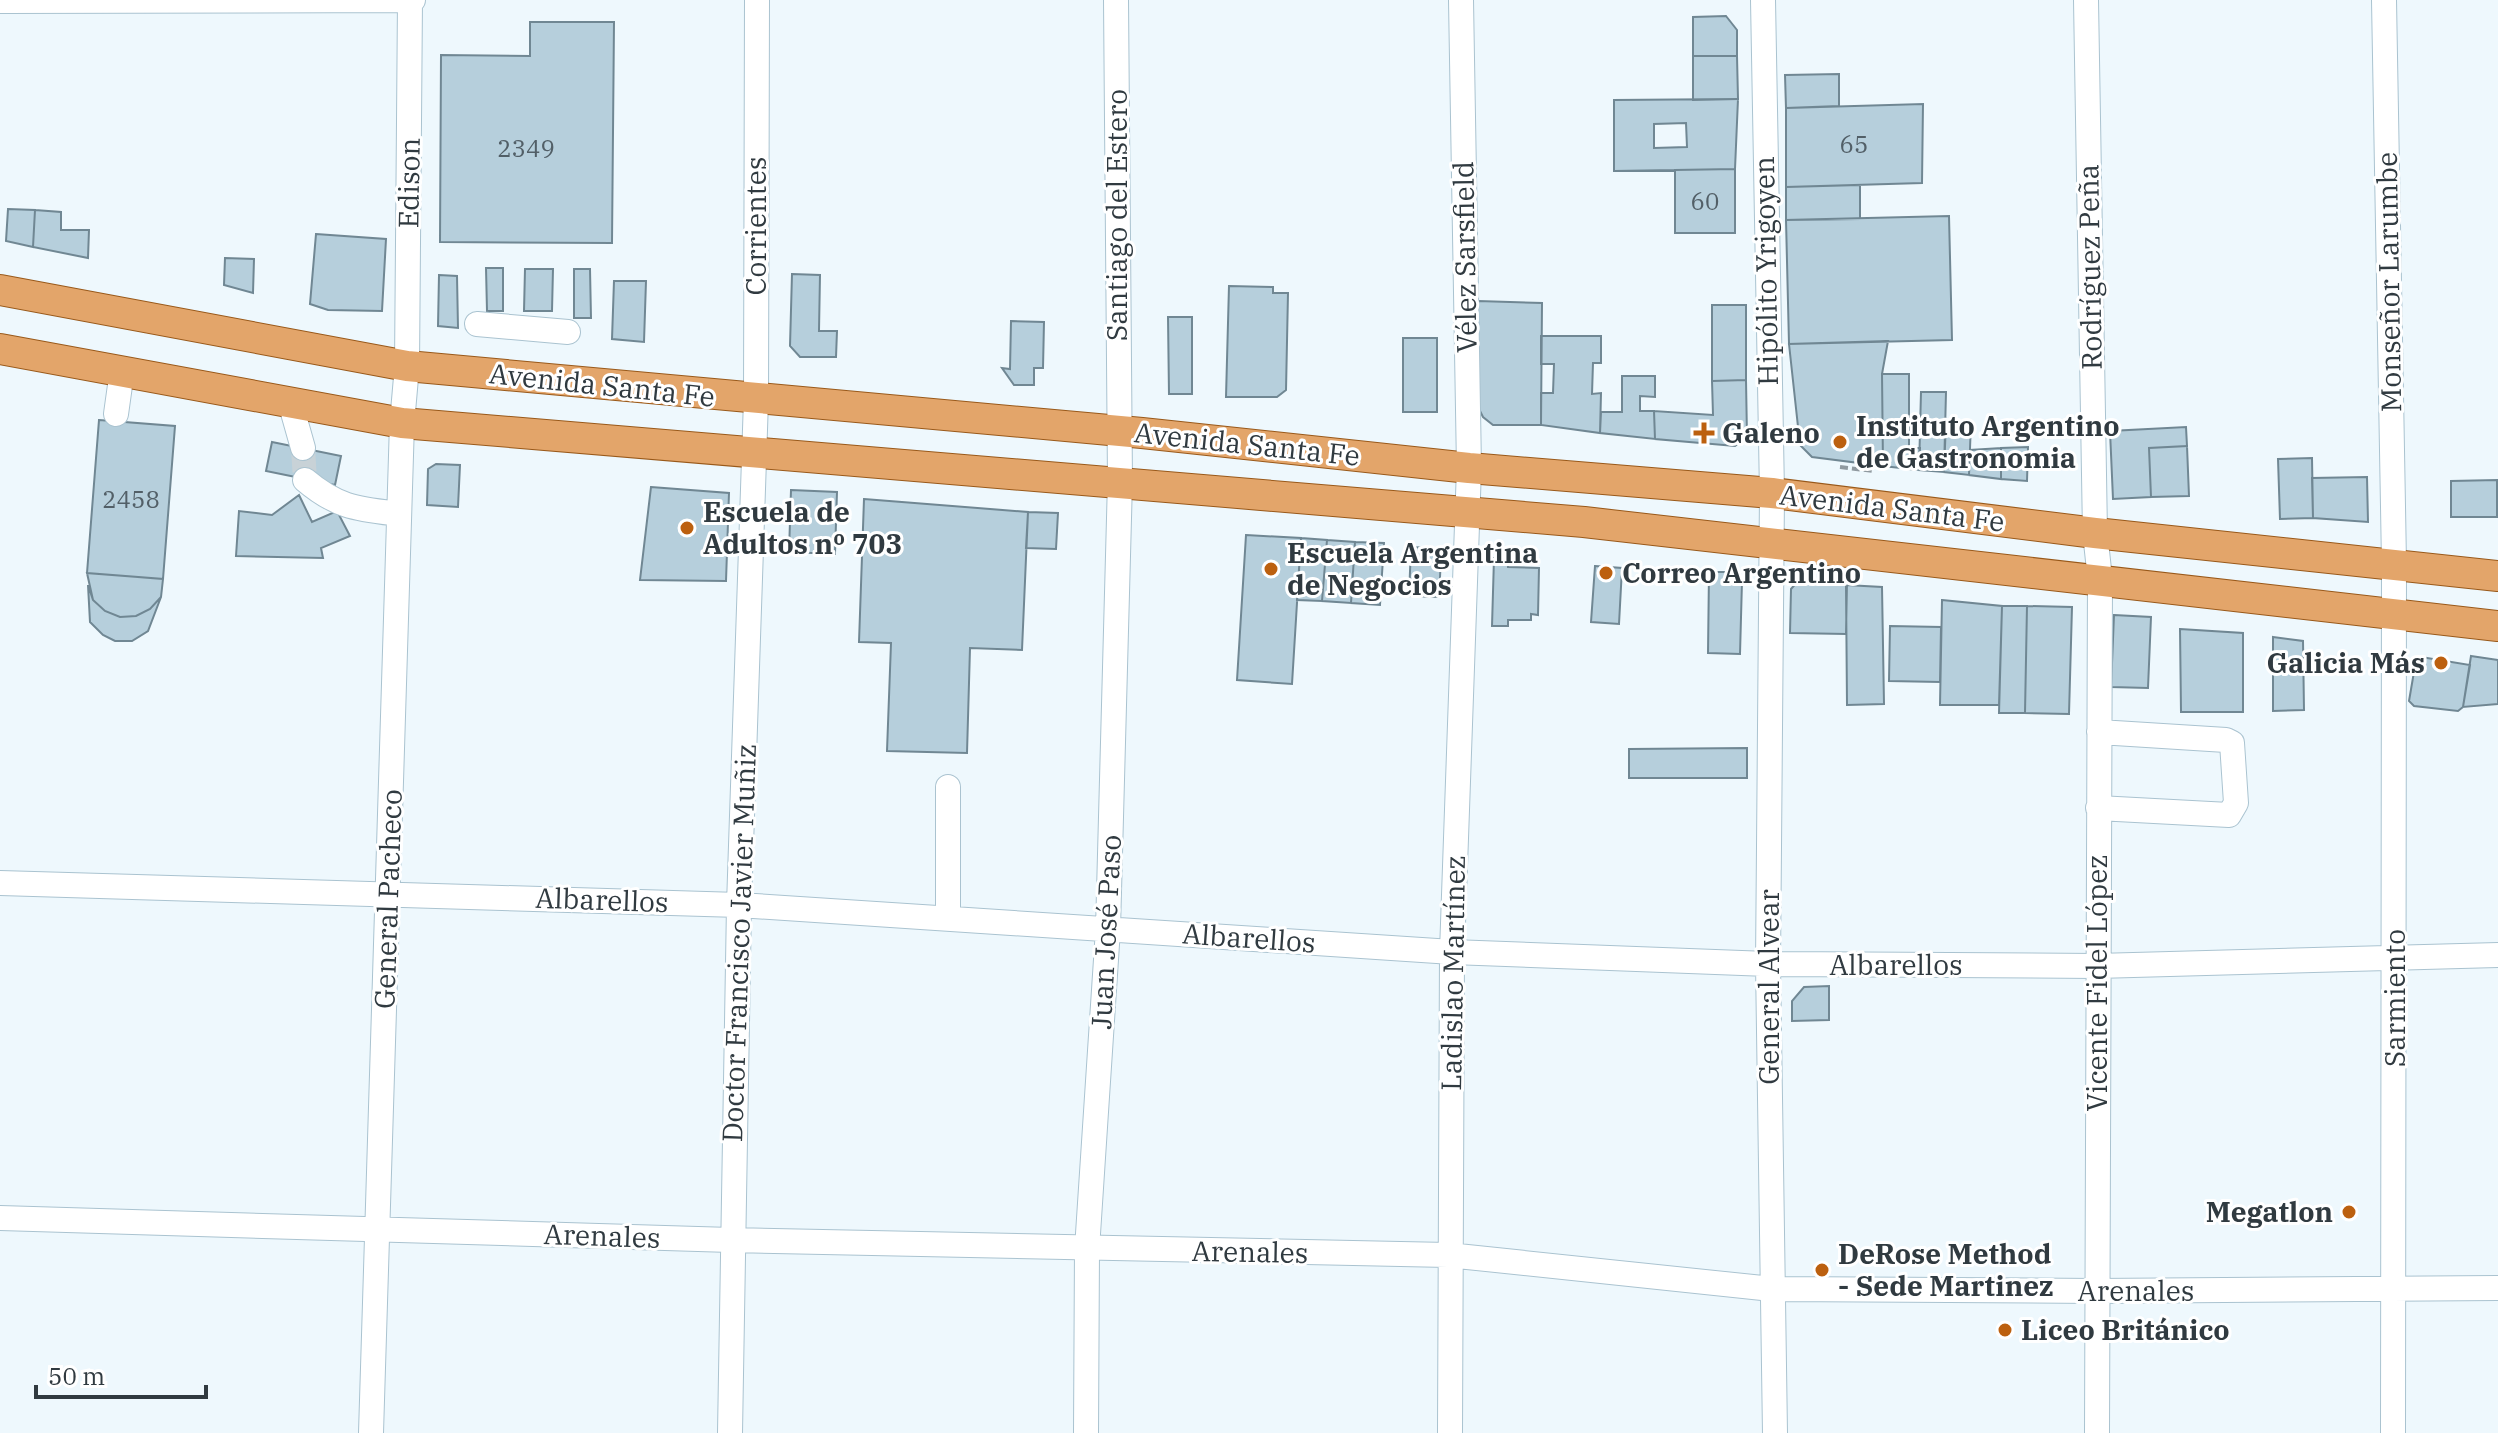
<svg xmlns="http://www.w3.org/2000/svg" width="2498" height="1433" viewBox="0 0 2498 1433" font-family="'IBM Plex Serif',serif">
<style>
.building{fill:#b6cfdc;stroke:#708793;stroke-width:2;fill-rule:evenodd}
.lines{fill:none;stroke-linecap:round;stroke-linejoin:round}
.minor-tunnel{stroke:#c8d2d7;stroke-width:24;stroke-dasharray:24 12;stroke-linecap:butt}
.minor-casing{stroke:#aac3d0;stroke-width:26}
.major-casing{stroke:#99591a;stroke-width:32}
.path{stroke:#909aa0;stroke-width:4;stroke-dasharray:8 4;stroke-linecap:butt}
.minor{stroke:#fff;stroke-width:24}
.major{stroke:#e3a56a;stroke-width:30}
.poi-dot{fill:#bc600f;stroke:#fff;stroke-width:3}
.labels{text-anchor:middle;stroke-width:6;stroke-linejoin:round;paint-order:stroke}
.number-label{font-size:24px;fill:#525f67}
.street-label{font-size:28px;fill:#303a40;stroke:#fff}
.poi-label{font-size:28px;font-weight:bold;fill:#303a40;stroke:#fff;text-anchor:start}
</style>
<rect width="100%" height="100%" fill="#eef8fd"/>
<path class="building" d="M1726,16L1737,30V56H1693V17Z
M530,22H614L612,243L440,242L441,55L530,56Z
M1693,56H1737L1738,99L1693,100Z
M1839,74V106L1786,108L1785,75Z
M1738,99L1735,169L1614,171V100ZM1686,123L1687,147L1654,148V124Z
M1923,104L1922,183L1786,187V108Z
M1735,169V233H1675V170Z
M1860,185V219L1786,220V187Z
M8,209L35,210L33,247L6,241Z
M35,210L61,212V230H89L88,258L33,247Z
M1949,216L1952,340L1789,344L1786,220Z
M316,234L386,239L382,311L328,310L310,304Z
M225,258L254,259L253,293L224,285Z
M486,268H503V311H487Z
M525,269H553L552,311H524Z
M574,269H590L591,318H574Z
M792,274L820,275L819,331H837L836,357H800L790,346Z
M439,275L457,276L458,328L438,326Z
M614,281H646L644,342L612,339Z
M1229,286L1273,287V293H1288L1286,390L1277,397H1226Z
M1478,301L1542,303L1541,425H1493L1483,417L1476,403Z
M1712,305H1746V380L1712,381Z
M1168,317H1192V394H1169Z
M1011,321L1044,322L1043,368H1034V385H1014L1002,368L1010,369Z
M1541,336H1601V363H1593L1592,394L1601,393L1600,433L1541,425V393H1553L1554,364H1541Z
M1403,338H1437V412H1403Z
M1888,341L1882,374L1883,466L1812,457L1800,445L1789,344Z
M1882,374H1909V469L1883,466Z
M1622,376H1655V397L1640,396V411H1654L1655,439L1600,433L1601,412H1622Z
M1746,380L1747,437L1735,446L1655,439L1654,411L1713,415L1712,381Z
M1921,392H1946L1944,472L1919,470Z
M99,420L175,426L163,579L87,573Z
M1946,421L1971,422L1969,475L1944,472Z
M2186,427L2187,446L2149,448L2151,497L2113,499L2110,431Z
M272,442L341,456L335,485L266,471Z
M2187,446L2189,496L2151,497L2149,448Z
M2028,447L2027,481L2001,479V448Z
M1909,448H1920L1919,470L1909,469Z
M2001,448V479L1969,475L1970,450Z
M2312,458L2313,518L2280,519L2278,459Z
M436,464L460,465L458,507L427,505L428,469Z
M2367,477L2368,522L2313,518L2312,478Z
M2497,480V517H2451V481Z
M651,487L729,493L726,581L640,580Z
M791,490L837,492L835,554L789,552Z
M299,495L312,522L337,511L350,536L321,548L323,558L236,556L239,511L272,515Z
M864,499L1028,512L1022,650L970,648L967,753L887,751L891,643L859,642Z
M1028,512L1058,513L1056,549L1026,548Z
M1246,535L1301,538L1292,684L1237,680Z
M1301,538L1327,540L1322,601L1297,600Z
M1327,540L1355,542L1351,603L1322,601Z
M1355,542L1384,543L1380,605L1351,603Z
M1411,547L1431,548L1441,557L1439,597L1409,596Z
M1494,558H1508V567L1539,568L1538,615L1531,614V620H1508V626H1492Z
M1595,566L1622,568L1619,624L1591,622Z
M1709,572H1731L1742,581L1740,654L1708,653Z
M87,573L163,579L161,597L150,609L136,616L120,617L105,611L93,600Z
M1798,581L1847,582L1846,634L1790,633L1791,589Z
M88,585L93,600L105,611L120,617L136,616L150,609L161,597L148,631L132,641H115L103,635L90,622Z
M1846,585L1882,587L1884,704L1847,705Z
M1942,600L2002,606L1999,705H1940Z
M2002,606H2027L2025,713H1999Z
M2027,606L2072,607L2069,714L2025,713Z
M2114,615L2151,617L2148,688L2111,687Z
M1890,626L1941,627L1940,682L1889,681Z
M2180,629L2243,633V712H2181Z
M2273,637L2303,641L2304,710L2273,711Z
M2471,656L2498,660V704L2463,707Z
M2421,657L2470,665L2463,707L2458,711L2414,706L2409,701L2416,660Z
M1747,748V778H1629V749Z
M1829,986V1020L1792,1021V1001L1804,987Z"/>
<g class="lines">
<path class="minor-tunnel" d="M303,448L305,480"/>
<defs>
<path id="minor" d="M1763,0L1772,493L1768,964L1775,1433
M2086,0L2095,533L2100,579L2097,1433
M2384,0L2394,563L2393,1433
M0,1L413,0
M477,324L568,332
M290,402L303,448
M116,414L122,371
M305,480C338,508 358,509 399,514
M2098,808L2229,815L2236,803L2232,743L2226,740L2099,732
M0,883L739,905L1452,952L1768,964L2097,966L2498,955
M948,918V787
M0,1218L731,1240L1448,1255L1772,1289L2096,1291L2498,1288
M371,1433L402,423L407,366L410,0
M730,1433L739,905L756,400L757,0
M1086,1433L1087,1249L1108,929L1120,481L1116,0
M1450,1433L1452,952L1469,468L1461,0"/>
<path id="major" d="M0,290L407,366L1142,433L1469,468L1772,493L2095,533L2498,576
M0,349L402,423L1584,522L2498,626"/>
</defs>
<use href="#minor" class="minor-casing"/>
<use href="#major" class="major-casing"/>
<path class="path" d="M1840,467L1873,471"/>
<use href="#minor" class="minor"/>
<use href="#major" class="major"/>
</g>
<g class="poi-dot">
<path d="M1700 421h8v8h8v8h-8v8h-8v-8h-8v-8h8z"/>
<circle cx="1840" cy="442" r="8"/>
<circle cx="687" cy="528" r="8"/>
<circle cx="1271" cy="569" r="8"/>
<circle cx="1606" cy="573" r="8"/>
<circle cx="2441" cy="663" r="8"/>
<circle cx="2349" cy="1212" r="8"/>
<circle cx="1822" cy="1270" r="8"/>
<circle cx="2005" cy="1330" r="8"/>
</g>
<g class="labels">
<g class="number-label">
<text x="1854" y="153">65</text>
<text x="526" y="157">2349</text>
<text x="1705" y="210">60</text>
<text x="131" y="508">2458</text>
</g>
<g class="street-label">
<text transform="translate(409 183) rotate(-89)" y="10">Edison</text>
<text transform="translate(1117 215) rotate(-90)" y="10">Santiago del Estero</text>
<text transform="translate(756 226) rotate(-90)" y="10">Corrientes</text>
<text transform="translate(1465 257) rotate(-91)" y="10">Vélez Sarsfield</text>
<text transform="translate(2090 267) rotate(-91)" y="10">Rodríguez Peña</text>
<text transform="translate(1766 271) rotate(-91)" y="10">Hipólito Yrigoyen</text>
<text transform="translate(2389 282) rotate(-91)" y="10">Monseñor Larumbe</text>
<text transform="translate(602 385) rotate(6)" y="10">Avenida Santa Fe</text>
<text transform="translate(1247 444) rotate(6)" y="10">Avenida Santa Fe</text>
<text transform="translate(1892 508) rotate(7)" y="10">Avenida Santa Fe</text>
<text transform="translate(388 899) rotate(-88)" y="10">General Pacheco</text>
<text transform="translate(602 900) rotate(2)" y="10">Albarellos</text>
<text transform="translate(1106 932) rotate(-87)" y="10">Juan José Paso</text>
<text transform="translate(1249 938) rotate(4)" y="10">Albarellos</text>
<text transform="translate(739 943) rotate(-88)" y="10">Doctor Francisco Javier Muñiz</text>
<text x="1896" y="975">Albarellos</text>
<text transform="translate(1453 973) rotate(-89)" y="10">Ladislao Martínez</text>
<text transform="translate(2097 983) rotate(-90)" y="10">Vicente Fidel López</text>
<text transform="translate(1769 987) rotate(-90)" y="10">General Alvear</text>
<text transform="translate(2395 998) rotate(-90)" y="10">Sarmiento</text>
<text transform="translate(602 1236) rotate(2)" y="10">Arenales</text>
<text transform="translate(1250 1252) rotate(1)" y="10">Arenales</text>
<text x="2136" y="1301">Arenales</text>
</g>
<g class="poi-label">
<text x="1856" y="436">Instituto Argentino<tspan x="1856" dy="32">de Gastronomia</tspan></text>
<text x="1722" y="443">Galeno</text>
<text x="703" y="522">Escuela de<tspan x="703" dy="32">Adultos nº 703</tspan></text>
<text x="1287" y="563">Escuela Argentina<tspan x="1287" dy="32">de Negocios</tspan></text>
<text x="1622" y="583">Correo Argentino</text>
<text x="2425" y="673" text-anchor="end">Galicia Más</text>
<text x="2333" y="1222" text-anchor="end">Megatlon</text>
<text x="1838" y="1264">DeRose Method<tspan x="1838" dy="32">- Sede Martinez</tspan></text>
<text x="2021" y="1340">Liceo Británico</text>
</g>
</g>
<path d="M36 1385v12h170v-12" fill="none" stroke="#303a40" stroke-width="4"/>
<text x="48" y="1385" font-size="24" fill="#303a40" stroke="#ffffff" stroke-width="6" paint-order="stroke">50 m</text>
</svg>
